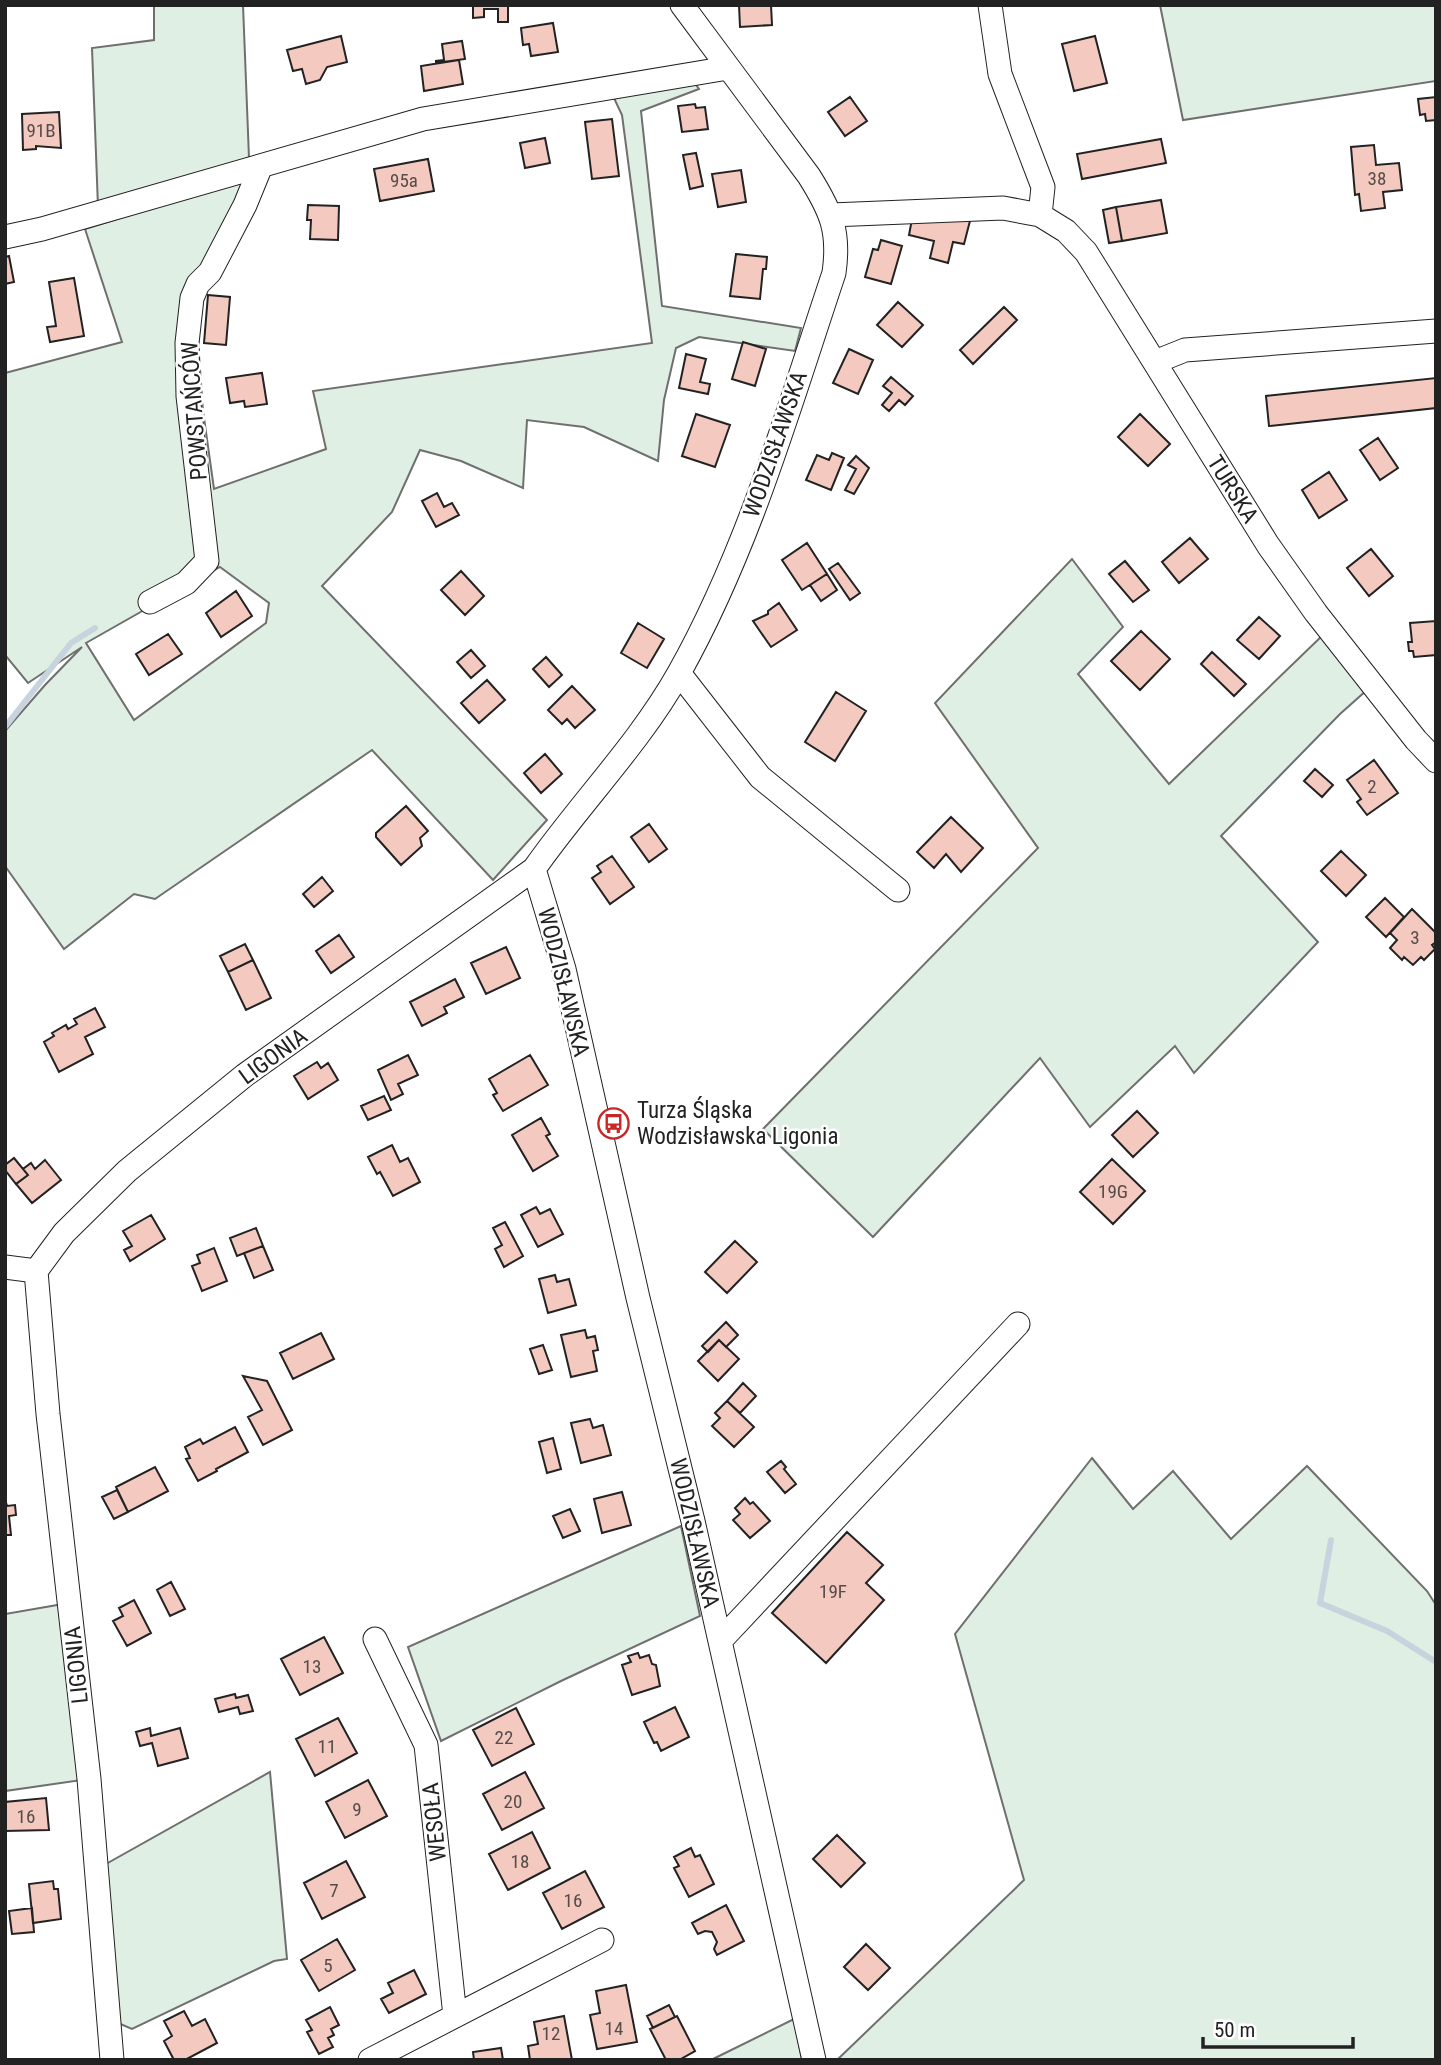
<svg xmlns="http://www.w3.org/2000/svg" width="1441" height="2065" viewBox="0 0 1441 2065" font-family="'Roboto Condensed',sans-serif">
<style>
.green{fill:#e0efe3;stroke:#6f6f6f;stroke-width:2;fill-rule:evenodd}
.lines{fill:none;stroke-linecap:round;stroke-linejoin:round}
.stream{stroke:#c7d3dd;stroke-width:6}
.building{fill:#f3c9c0;stroke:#222;stroke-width:2}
.minor-casing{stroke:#222;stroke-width:25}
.minor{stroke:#fff;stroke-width:23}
.labels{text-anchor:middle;stroke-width:5;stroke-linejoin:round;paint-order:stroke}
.number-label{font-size:19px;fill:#564c4a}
.street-label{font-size:23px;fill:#222;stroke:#fff}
.poi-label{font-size:23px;fill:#222;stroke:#fff;text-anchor:start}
</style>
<rect width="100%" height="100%" fill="#fff"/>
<path class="green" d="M154,5H243L249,158L98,207L92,48L154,40Z
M1160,5H1436V81L1183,120Z
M694,82L699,89L641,111L662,306L801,328L795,351L699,337L676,348L664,400L658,461L584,427L527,420L523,488L461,461L420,450L392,512L322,586L547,820L493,880L372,750L155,899L134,894L64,949L5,866V731L45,685L82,647L28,683L5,655V373L122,342L85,229L258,175L196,313L203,411L214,489L326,449L313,391L652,343L622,115L613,96ZM220,567L269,603L266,623L134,720L86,643Z
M1072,559L1123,627L1078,674L1169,784L1326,632L1368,689L1340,714L1221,836L1318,942L1194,1073L1175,1046L1090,1127L1040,1058L873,1237L763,1129L1038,848L935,703Z
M1092,1458L1133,1509L1173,1471L1231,1539L1307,1466L1427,1591L1436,1605V2060H837L1024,1880L955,1634Z
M681,1526L700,1616L561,1681L441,1741L408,1647Z
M69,1603L89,1779L5,1791V1614Z
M270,1772L287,1959L274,1961L132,2029L118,2023L106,1864Z
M794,2019L802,2060H711Z"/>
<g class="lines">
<path class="stream" d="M5,727L71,643L95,628
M1331,1540L1320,1603L1387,1631L1436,1662"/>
</g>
<path class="building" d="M473,5H508V22H498V9H484V17L473,18Z
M739,5H771L772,25L740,27Z
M553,23L558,52L531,56L529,44L523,45L521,28Z
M341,36L347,62L327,67L320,80L306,84L302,69L293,71L287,50Z
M1095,36L1107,83L1074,91L1062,44Z
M462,41L465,59L436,63V61L444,60L442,44Z
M459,60L463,84L424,91L421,66Z
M850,97L867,121L845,136L828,112Z
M1436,97V120L1426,121L1425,114L1420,115L1418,99Z
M695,104L696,108L705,107L708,129L682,132L678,106Z
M59,112L61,148L36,146V149L23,150L22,114Z
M612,119L619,176L592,179L585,122Z
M545,138L550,163L525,168L520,143Z
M1161,139L1166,163L1082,179L1077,154Z
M1374,145L1376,165L1399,163L1402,190L1383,192L1385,208L1361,211L1359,194L1355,195L1351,147Z
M696,153L703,186L690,189L683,155Z
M428,159L434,191L380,201L374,169Z
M741,170L746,202L718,207L712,174Z
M1161,200L1167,233L1122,241L1116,207Z
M308,205L339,206L338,240L310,239L311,220H307Z
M1116,207L1122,241L1109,243L1103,210Z
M971,217L964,244L953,242L948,263L930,258L934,241L909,235L912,219Z
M881,240L902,246L891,284L865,277L873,249L878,250Z
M736,254L767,257L766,269H763L760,299L730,296Z
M9,256L14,282L5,284V257Z
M74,278L84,336L50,342L47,327L56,326L49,282Z
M208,295L230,297L226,345L204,343Z
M898,302L923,325L902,347L877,325Z
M1004,307L1017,320L973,364L960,350Z
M743,342L766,349L755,386L732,379Z
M849,349L873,360L858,394L833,383Z
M686,354L706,359L700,382L710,384L708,394L679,388Z
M262,373L267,404L245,407L244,401L230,403L226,378Z
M891,377L913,396L905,405L899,400L889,411L882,405L892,393L883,386Z
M1436,378V408L1269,426L1266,396Z
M696,414L730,425L715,467L682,456Z
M1140,414L1170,444L1148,466L1118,437Z
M1378,438L1398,468L1380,480L1360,450Z
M832,453L844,458L831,490L806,480L817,455L829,460Z
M856,456L869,468L854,494L845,490L856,469L848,465Z
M1329,472L1347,500L1319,518L1302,490Z
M437,493L444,507L452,503L459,515L436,527L422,501Z
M1190,538L1208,559L1179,583L1162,562Z
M807,543L827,574L802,590L782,560Z
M1371,549L1393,576L1369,596L1347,568Z
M1125,561L1149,590L1133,602L1109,574Z
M838,563L860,593L850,600L829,569Z
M461,571L484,596L465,615L441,590Z
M827,574L837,590L821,601L810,585Z
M236,591L252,616L221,637L206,613Z
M779,603L797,630L771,647L753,621L768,614V611Z
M1259,617L1280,636L1259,659L1237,640Z
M1436,621V655L1414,657L1413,651H1409L1408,642H1412L1410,623Z
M638,623L664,639L647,668L621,653Z
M1141,631L1170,659L1140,690L1111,661Z
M168,634L182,654L149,675L136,654Z
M471,650L485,666L471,678L457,662Z
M1212,652L1246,684L1234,696L1201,664Z
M546,657L562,675L549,687L533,669Z
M487,680L505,700L479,723L461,703Z
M572,686L595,710L575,728L567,719L562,724L548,710Z
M836,692L866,711L835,761L805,742Z
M545,754L562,774L541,793L524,773Z
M1374,760L1398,793L1367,815L1357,802L1361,799L1347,780Z
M1315,769L1333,785L1322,797L1304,781Z
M406,806L428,831L420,838L422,846L401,865L376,837V833Z
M951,817L983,848L961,872L946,854L934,868L917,852Z
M649,824L667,849L649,862L631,837Z
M1341,851L1366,875L1346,896L1321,871Z
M612,856L634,887L610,904L592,878L601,872L597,866Z
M322,877L333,891L314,907L303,894Z
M1385,898L1404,917L1386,937L1366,917Z
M1412,909L1436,933V942L1432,945L1435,949L1424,960L1421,957L1413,965L1404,957L1402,960L1390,948L1397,940L1390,933Z
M339,935L354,957L331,973L316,951Z
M245,944L253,960L228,972L220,956Z
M506,947L520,978L486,994L471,963Z
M253,960L271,998L246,1010L228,972Z
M455,979L464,997L444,1007L447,1013L422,1026L410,1002Z
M95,1008L105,1027L85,1037L93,1054L59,1072L44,1042L54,1036L52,1033L66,1025L68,1029L77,1024L74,1019Z
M408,1055L418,1075L398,1084L403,1094L391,1100L378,1070Z
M530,1055L548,1085L503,1111L493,1095L497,1093L489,1079Z
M317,1062L321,1068L328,1063L338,1080L308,1099L294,1076Z
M384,1096L391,1110L368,1120L361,1106Z
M1137,1111L1158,1133L1133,1157L1112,1135Z
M541,1118L550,1134L546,1136L558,1156L533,1171L512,1135Z
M392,1145L400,1162L408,1158L420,1182L393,1196L380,1172L377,1174L368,1157Z
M14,1158L28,1175L16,1184L5,1170V1165Z
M1112,1159L1145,1191L1113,1224L1080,1192Z
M45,1160L61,1180L32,1203L16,1184L28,1175L23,1169L31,1163L35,1169Z
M536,1207L540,1214L550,1209L563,1234L538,1247L521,1215Z
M151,1215L165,1239L130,1261L124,1250L132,1246L123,1231Z
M505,1222L523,1256L504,1267L495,1249L502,1245L493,1228Z
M256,1228L263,1246L237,1256L230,1238Z
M735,1241L757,1262L727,1293L705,1272Z
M263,1246L273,1270L254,1278L244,1253Z
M214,1248L227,1281L202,1291L192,1266L200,1263L197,1255Z
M555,1275L557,1282L569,1279L576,1305L548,1313L539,1279Z
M726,1322L738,1335L726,1347L719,1340L708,1352L702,1346Z
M585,1330L587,1338L595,1336L598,1350L593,1351L597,1371L571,1377L561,1335Z
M321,1333L334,1359L293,1379L280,1353Z
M719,1340L739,1359L718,1381L698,1361Z
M543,1345L552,1370L539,1374L530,1349Z
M243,1376L267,1381L292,1430L263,1445L248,1417L262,1410Z
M743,1383L756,1396L740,1413L727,1401Z
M727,1401L754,1427L734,1447L712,1426L720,1418L715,1413Z
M590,1419L593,1428L603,1425L611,1455L581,1463L571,1423Z
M235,1427L248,1452L216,1469L217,1471L198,1481L186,1459L190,1458L185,1447L200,1439L203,1444Z
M553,1438L561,1469L547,1473L539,1442Z
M781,1461L786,1467L784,1469L796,1484L785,1493L767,1472Z
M155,1467L168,1491L128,1512L116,1487Z
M117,1490L128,1512L114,1519L102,1497Z
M622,1492L631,1525L602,1533L594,1499Z
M745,1498L750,1504L753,1502L770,1521L750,1538L733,1520L740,1514L735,1508Z
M5,1499L7,1506L15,1505L16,1515L9,1516L11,1535H5Z
M570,1509L580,1531L563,1538L553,1516Z
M847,1532L883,1565L866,1583L884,1600L826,1663L772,1613Z
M171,1582L185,1609L170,1616L157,1590Z
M134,1600L151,1633L127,1646L113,1621L123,1616L119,1608Z
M324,1637L343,1673L300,1695L281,1659Z
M638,1653L640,1658L649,1655L652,1664L656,1665L660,1686L632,1695L622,1665L631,1662L628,1656Z
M235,1694L236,1698L248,1695L253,1711L240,1714L238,1707L219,1712L215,1699Z
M675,1707L689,1737L661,1751L657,1742L654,1743L644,1722Z
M516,1708L534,1744L492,1766L473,1730Z
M338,1718L357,1753L315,1776L296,1739Z
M150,1728L151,1736L180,1728L188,1758L158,1766L152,1743L140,1746L136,1732Z
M525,1772L544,1808L502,1830L483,1794Z
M368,1780L387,1816L345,1838L326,1802Z
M46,1798L49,1830L5,1831V1802Z
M532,1832L550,1868L508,1890L489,1854Z
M837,1835L865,1863L841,1887L813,1859Z
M691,1848L695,1857L700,1855L714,1884L689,1897L674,1868L679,1866L674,1857Z
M346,1861L365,1897L322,1919L304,1883Z
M585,1871L604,1907L562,1929L543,1893Z
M53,1881L54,1889H58L61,1919L33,1923L29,1884Z
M726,1905L744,1941L717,1955L714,1949L717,1942L712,1932L705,1931L698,1934L692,1923Z
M32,1908L34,1932L12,1934L9,1911Z
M337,1939L355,1970L319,1991L301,1960Z
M866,1944L890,1968L868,1990L844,1967Z
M414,1970L426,1994L389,2013L381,1999L393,1993L388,1983Z
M626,1985L637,2042L597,2049L590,2015L600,2013L596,1991Z
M669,2005L675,2017L653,2028L647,2016Z
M330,2007L339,2025L331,2029L334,2035L328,2038L333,2047L319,2054L307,2032L312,2030L306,2020Z
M184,2011L192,2026L205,2019L217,2043L185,2060H174L164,2041L172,2036L164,2021Z
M564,2016L572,2060H530L528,2046L538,2044L534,2022Z
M677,2016L695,2051L679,2060H666L650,2029Z
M501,2048L503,2060H474L473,2052Z"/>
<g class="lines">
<defs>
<path id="minor" d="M990,5L1000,74L1043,187L1040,215L1066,231L1086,252L1268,545L1316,613L1416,740L1436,761
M831,215L1003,208L1040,215
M5,237L42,229L423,119L728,68
M1155,362L1185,350L1436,331
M150,602L186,583L207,561L188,396L187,343L192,298L198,284L210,272L245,205L261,166
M679,673L760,777L898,890
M534,869L564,969L638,1298L693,1521L814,2060
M5,1267L36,1271
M375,1639L426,1745L455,2016
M720,1641L1018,1324
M112,2060L89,1779L48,1414L36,1271L64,1233L127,1171L245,1075L534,869C581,802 639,744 679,673C749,548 789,407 834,273C840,231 831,211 809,176L682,5
M370,2060L602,1940"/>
</defs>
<use href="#minor" class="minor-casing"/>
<use href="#minor" class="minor"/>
</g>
<defs>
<symbol id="bus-ring" viewBox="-11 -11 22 22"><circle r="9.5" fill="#fff" stroke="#c62828" stroke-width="1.5"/><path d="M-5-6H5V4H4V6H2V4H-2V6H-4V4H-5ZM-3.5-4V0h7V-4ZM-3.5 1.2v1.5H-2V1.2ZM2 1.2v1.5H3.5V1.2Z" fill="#c62828"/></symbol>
</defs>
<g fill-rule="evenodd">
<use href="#bus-ring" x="596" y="1106" width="35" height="35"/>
</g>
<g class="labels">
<g class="number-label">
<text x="41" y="137">91B</text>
<text x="1377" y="185">38</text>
<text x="404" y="187">95a</text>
<text x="1372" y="793">2</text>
<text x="1415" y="944">3</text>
<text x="1113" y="1198">19G</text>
<text x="833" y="1598">19F</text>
<text x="312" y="1673">13</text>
<text x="504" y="1744">22</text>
<text x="327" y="1753">11</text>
<text x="513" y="1808">20</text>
<text x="357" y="1816">9</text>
<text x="26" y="1823">16</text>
<text x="520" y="1868">18</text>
<text x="334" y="1897">7</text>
<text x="573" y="1907">16</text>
<text x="328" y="1972">5</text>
<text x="614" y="2035">14</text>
<text x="551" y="2040">12</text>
</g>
<g class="street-label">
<text transform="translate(194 411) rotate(-94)" y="8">POWSTAŃCÓW</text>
<text transform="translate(775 444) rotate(-71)" y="8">WODZISŁAWSKA</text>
<text transform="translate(1233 489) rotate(58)" y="8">TURSKA</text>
<text transform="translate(564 982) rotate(76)" y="8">WODZISŁAWSKA</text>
<text transform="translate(273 1056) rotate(-36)" y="8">LIGONIA</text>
<text transform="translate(695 1533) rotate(77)" y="8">WODZISŁAWSKA</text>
<text transform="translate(76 1665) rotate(-96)" y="8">LIGONIA</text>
<text transform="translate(434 1822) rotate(-96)" y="8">WESOŁA</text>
</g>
<g class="poi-label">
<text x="637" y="1118">Turza Śląska<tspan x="637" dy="26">Wodzisławska Ligonia</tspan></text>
</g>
</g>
<rect width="1441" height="2065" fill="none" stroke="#222222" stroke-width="14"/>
<path d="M1203 2037v10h150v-10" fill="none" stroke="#222222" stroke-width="3.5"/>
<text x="1214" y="2037" font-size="21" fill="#222222" stroke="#ffffff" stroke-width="5" paint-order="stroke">50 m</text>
</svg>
